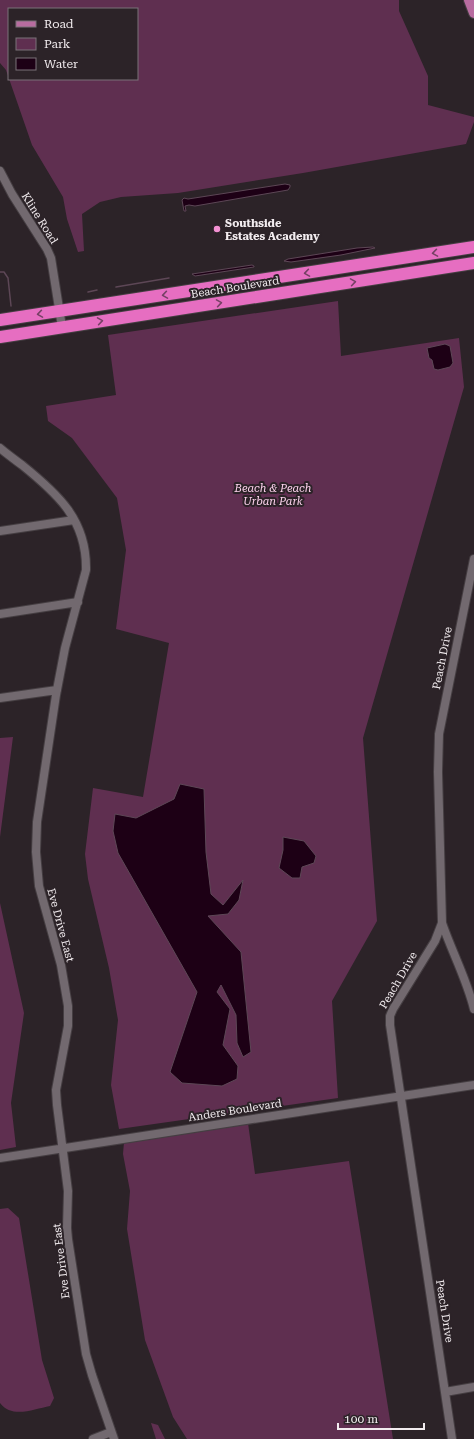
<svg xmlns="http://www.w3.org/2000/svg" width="474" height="1439" viewBox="0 0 474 1439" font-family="'Roboto Serif',serif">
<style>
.green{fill:#5f2f50;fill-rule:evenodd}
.water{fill:#1d0015;stroke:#5d4756}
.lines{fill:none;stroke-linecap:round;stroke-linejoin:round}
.stream{stroke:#5d4756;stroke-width:1.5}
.minor-casing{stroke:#453e42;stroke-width:10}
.major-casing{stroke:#453e42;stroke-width:12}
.highway-casing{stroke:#453e42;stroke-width:14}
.minor{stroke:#72696f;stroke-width:8}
.major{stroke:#b86ca0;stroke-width:10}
.highway{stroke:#e66ec1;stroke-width:12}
.oneway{stroke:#764165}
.poi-dot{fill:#f491d3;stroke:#2c2328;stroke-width:1.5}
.labels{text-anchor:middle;stroke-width:4;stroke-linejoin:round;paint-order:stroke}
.street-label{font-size:11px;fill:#f2ecef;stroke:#2c2328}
.poi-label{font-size:11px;font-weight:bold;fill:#f2ecef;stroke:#2c2328;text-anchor:start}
.park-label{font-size:11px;font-style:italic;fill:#fdd2ed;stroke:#2c2328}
</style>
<rect width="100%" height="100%" fill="#2c2328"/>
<path class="green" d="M0,0H399V11L428,76V105L474,117V122L466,144L303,173L178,193L121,197L100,202L82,214L84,251L78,252L67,219L63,197L32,145L6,70L0,63ZM9,9H137V79H9Z
M338,301L341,356L459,338L464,387L363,738L377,921L332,1001L338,1098L119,1129L111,1085L118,1020L109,968L88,879L85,854L93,788L143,797L169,643L116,629L126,550L117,498L72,438L48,421L46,406L116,395L108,335Z
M13,737L0,837V738Z
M0,903L24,1013L11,1103L16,1147L0,1150Z
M248,1123L255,1174L349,1161L393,1439H187L173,1417L145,1340L127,1229L130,1191L123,1154L124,1142Z
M8,1208L19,1218L42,1360L54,1398L50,1406C34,1409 12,1419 0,1403V1209Z
M151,1423L158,1425L165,1439H156Z"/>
<path class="water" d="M285,184L290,185V187L288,190L195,206L189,205L185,206L186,211H184L182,200L184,198L188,199Z
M373,247L375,248L341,255L291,262L284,261L288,259L357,248Z
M252,265L254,266V267L195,276L192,274Z
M445,344L450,346L453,363L450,367L438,370L434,369L432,360L429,358L427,348Z
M180,784L204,789L206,852L211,894L223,905L243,880L239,900L228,914L208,916L241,952L251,1052L243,1057L237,1043L236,1015L221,985L217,992L230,1009L223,1045L238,1066L237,1079L222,1086L182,1083L170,1072L197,992L118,853L113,831L115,814L136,818L174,799Z
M283,837L304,841L316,856L314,863L302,867L300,878H292L279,868L283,850Z"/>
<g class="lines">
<path class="stream" d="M0,272H4L8,278L11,306
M116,287L169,278
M88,292L97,290"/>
<defs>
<path id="minor" d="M0,171L12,194L47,249L51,258L62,327
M0,448C7,454 14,459 22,465C58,494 87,520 86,570L65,648L56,695L37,822L36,852L39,886L61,965L68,1006V1026L56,1090L57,1105L68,1191L67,1228L68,1239L86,1354L92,1375L114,1439
M0,531L74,520
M0,614L78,602
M0,698L57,690
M442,923C452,952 467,980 474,1009
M0,1158L474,1085
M445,1392L474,1387
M93,1439L111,1432
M452,1439L390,1025V1016L393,1009L435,941L442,923L438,772L439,734L474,559"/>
<path id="major" d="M469,0L474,13"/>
<path id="highway" d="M0,320L474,247
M0,337L474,263"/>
</defs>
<use href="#minor" class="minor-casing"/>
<use href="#major" class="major-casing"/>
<use href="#highway" class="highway-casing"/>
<use href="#minor" class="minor"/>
<use href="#major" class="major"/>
<use href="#highway" class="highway"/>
</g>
<defs><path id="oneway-chevron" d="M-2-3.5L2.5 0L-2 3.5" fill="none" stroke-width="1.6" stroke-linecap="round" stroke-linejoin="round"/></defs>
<g class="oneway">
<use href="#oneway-chevron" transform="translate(435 253) rotate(171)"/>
<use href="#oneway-chevron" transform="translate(307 273) rotate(171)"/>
<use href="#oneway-chevron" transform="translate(353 282) rotate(-9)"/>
<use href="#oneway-chevron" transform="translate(165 295) rotate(171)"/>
<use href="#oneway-chevron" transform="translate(219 303) rotate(-9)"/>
<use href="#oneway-chevron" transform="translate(40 314) rotate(171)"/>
<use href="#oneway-chevron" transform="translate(100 321) rotate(-9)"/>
</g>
<circle class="poi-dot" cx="217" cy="229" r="4"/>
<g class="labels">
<g class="street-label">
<text transform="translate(40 218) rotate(58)" y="4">Kline Road</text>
<text transform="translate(235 287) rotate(-9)" y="4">Beach Boulevard</text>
<text transform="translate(442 658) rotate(-79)" y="4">Peach Drive</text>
<text transform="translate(61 925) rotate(75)" y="4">Eve Drive East</text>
<text transform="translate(398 980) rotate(-60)" y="4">Peach Drive</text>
<text transform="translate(235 1110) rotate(-9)" y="4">Anders Boulevard</text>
<text transform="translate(61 1261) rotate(-97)" y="4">Eve Drive East</text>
<text transform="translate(445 1311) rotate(81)" y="4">Peach Drive</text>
</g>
<g class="poi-label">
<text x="225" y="227">Southside<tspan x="225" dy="13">Estates Academy</tspan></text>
</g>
<g class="park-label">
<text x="273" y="492">Beach &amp; Peach<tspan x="273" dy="13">Urban Park</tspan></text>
</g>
</g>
<rect x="8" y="8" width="130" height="72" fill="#2c2328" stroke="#7b7378"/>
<rect x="16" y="21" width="20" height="6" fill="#b86ca0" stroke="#7b7378"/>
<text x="44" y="28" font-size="12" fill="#f2ecef">Road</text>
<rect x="16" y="38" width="20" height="12" fill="#5f2f50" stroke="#7b7378"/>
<text x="44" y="48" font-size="12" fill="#f2ecef">Park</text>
<rect x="16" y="58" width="20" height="12" fill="#1d0015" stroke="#7b7378"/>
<text x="44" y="68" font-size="12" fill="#f2ecef">Water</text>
<path d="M338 1423v6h86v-6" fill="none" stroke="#f2ecef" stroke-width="2"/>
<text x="344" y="1423" font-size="12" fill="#f2ecef" stroke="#2c2328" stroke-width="3" paint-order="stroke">100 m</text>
</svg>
